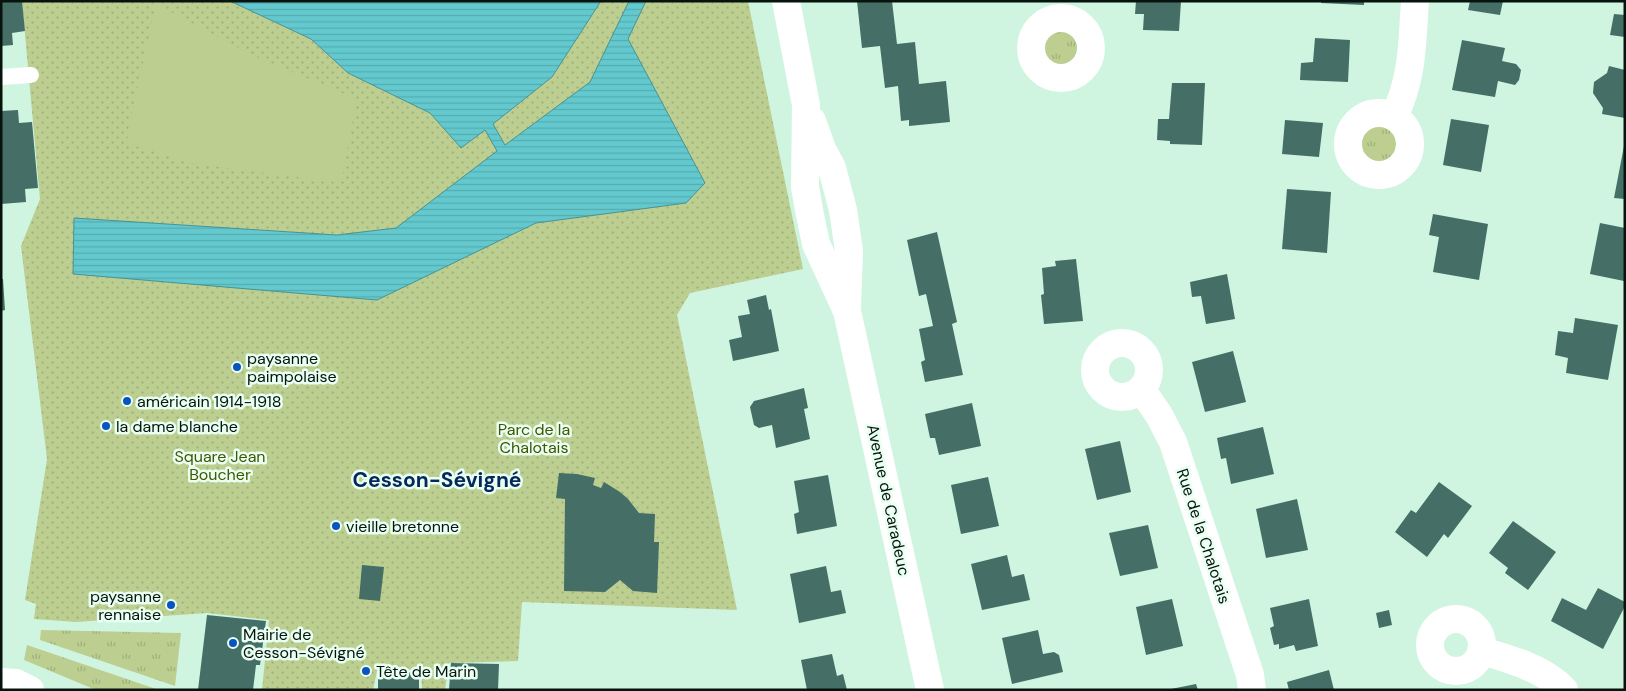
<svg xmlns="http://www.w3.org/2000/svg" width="1626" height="691" viewBox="0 0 1626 691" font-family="'DM Sans',sans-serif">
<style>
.grass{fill:url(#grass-tufts)}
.park{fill:url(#park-dots)}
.pitch{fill:#bcce90}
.water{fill:url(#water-rules);stroke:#479394}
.building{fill:#446e66}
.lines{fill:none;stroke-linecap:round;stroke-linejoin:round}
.lane{stroke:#fff;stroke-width:16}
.street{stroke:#fff;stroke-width:28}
.poi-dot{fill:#0855bf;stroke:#e8fff2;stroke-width:2}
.labels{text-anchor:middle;stroke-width:5;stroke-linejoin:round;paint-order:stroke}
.poi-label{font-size:16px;fill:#07140e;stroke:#e8fff2;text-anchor:start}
.park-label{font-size:16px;fill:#445502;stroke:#e8fff2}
.street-label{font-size:16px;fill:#07140e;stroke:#e8fff2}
.district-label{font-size:21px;font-weight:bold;fill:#06275b;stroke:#e8fff2}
</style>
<defs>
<pattern id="grass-tufts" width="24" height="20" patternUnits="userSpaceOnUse" patternTransform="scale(1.25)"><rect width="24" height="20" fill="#bcce90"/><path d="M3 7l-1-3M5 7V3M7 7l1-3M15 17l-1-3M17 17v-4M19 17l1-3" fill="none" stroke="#a0b07b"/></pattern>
<pattern id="park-dots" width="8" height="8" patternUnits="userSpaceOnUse" patternTransform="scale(1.25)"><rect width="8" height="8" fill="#bcce90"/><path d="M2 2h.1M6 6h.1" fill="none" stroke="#a0b07b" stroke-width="1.8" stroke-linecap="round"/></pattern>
<pattern id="water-rules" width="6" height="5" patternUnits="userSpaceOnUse" patternTransform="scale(1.25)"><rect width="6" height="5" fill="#63c9ce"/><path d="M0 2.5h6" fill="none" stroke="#54acb0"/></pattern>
</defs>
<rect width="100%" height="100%" fill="#cff5e0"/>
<path class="grass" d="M1044 48a17 17 0 1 1 34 0a17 17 0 1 1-34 0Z
M1360 144a18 18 0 1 1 36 0a18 18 0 1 1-36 0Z
M41,630L181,633L175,686L40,640Z
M27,645L159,690H96L24,660Z"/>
<path class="park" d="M22,1H230L311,39L348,73L430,113L461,148L552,77L601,1H748L803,269L690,293L677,315L737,610L522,602L518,661L449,663L445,690H422L421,669L377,671L373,690H262L269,620L207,613L76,622L34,619L36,604L25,600L47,459L21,246L40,199Z"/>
<path class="pitch" d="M156,4L254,56L357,99L341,183L190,163L127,143L128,130Z"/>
<path class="water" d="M230,1H601L552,77L493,124L505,145L590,82L629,1H646L628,39L705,183L686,203L536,223L377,300L73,274L74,218L337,235L396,228L497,151L485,130L461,148L430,113L348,73L311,39Z"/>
<path class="building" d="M1,1H22L25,31L12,33L13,45L1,46Z
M857,1H892L897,44L915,42L919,84L946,81L950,122L909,126V120L901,121L898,86L885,88L880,46L862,48Z
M1136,1H1181L1179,31L1143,30L1144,14H1135Z
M1321,1H1364V5L1321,3Z
M1470,1H1503L1500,15L1468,10Z
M1614,14L1625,15V37L1610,35Z
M1315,38L1350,40L1348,82L1300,80L1301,63L1313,62Z
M1462,40L1505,48L1502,61L1516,64L1521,70L1519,80L1515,85L1498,81L1495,97L1452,90Z
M1609,66L1625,70V118L1602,114L1603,108L1593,93L1594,82L1607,73Z
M1172,83H1205L1202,145L1170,144V141L1157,140L1158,119H1169Z
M18,110L19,123L32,122L38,188L25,189L26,202L1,204V111Z
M1451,119L1489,125L1481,172L1443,165Z
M1285,120L1323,123L1319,157L1282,154Z
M1624,146H1625V199L1614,198Z
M1287,189L1331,192L1327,253L1282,249Z
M1433,214L1488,224L1479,280L1433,272L1439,237L1429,235Z
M1600,223L1625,228L1624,281L1590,274Z
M937,232L957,322L952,324L963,375L925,382L921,362L925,360L919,329L933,326L926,294L919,296L907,240Z
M1076,259L1083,321L1044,324L1041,295L1044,294L1042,268L1056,266L1055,261Z
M1227,274L1235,319L1206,324L1201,296L1192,297L1190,282Z
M1,279H3L5,310L1,311Z
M766,295L769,310L771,309L779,351L733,361L729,340L742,337L738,316L750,314L747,300Z
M1575,318L1618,325L1608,380L1566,373L1568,358L1555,355L1558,331L1573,333Z
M1233,351L1246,402L1205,412L1192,362Z
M804,388L808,408L804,409L810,439L776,448L772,425L759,428L754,425L750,407L754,401Z
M972,403L981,446L939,455L935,438H930L925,414Z
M1263,427L1274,474L1231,484L1226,458L1221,459L1217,438Z
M1120,441L1131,492L1097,500L1085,449Z
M559,473L577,474L595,478L593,485L601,488L604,482L620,492L628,499L639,513L655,514L654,542H659L657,593L633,591L620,580L605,592L564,591L565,499L556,498Z
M828,475L837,526L797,534L794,514L799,512L794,481Z
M988,477L999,526L961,534L951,485Z
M1439,482L1472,506L1448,538L1444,534L1427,557L1395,532L1411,510L1416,513Z
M1297,499L1308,550L1266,558L1256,509Z
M1513,521L1556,552L1528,590L1505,573L1508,568L1489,553Z
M1148,525L1158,568L1120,576L1109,533Z
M1007,555L1012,577L1024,574L1030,600L982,610L971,564Z
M362,565L384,567L380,601L359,599Z
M826,566L831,592L841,590L846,613L799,623L790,574Z
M1598,588L1625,602V606L1603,649L1551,621L1562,598L1586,610Z
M1172,599L1183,646L1146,655L1136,607Z
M1309,599L1318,646L1296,651L1294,645L1279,649V644L1274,645L1270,628L1274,626L1270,608Z
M1389,610L1392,625L1379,628L1376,613Z
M207,615L266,621L260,665H256L253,690H198Z
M1038,630L1043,654L1054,652L1059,655L1063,672L1012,684L1002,638Z
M832,654L837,676L843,674L847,690H807L801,660Z
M451,663L499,664L498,690H449Z
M1329,670L1334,690H1289L1287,682Z
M378,671L419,673V690H378Z
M1196,684L1198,690H1171V689Z"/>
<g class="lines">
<path class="lane" d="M1,77L31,75"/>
<path class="street" d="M786,1L806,105L805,187L810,215L816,244L847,311L930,690
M1031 48a30 30 0 1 1 60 0a30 30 0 1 1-60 0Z
M1348 144a31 31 0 1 1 62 0a31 31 0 1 1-62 0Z
M1394,116C1413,79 1412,42 1415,1
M812,121L822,149L832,168L843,210L849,251L847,307
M1095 370a27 27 0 1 1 54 0a27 27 0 1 1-54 0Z
M1141,389L1159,415L1173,442L1250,675L1252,690
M1430 645a26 26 0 1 1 52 0a26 26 0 1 1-52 0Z
M1481,651C1508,658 1545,669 1564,690
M1,682L16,683L30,690"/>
</g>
<g class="poi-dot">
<circle cx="237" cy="367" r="5"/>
<circle cx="127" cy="401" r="5"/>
<circle cx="106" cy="426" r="5"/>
<circle cx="336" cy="526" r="5"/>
<circle cx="171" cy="605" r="5"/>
<circle cx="233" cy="643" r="5"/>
<circle cx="366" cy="671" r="5"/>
</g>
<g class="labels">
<g class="poi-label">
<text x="247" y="364">paysanne<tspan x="247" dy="18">paimpolaise</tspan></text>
<text x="137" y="407">américain 1914-1918</text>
<text x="116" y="432">la dame blanche</text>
<text x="346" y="532">vieille bretonne</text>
<text x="161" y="602" text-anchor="end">paysanne<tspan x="161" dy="18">rennaise</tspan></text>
<text x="243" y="640">Mairie de<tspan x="243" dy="18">Cesson-Sévigné</tspan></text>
<text x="376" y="677">Tête de Marin</text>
</g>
<g class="park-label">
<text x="534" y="435">Parc de la<tspan x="534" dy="18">Chalotais</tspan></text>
<text x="220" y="462">Square Jean<tspan x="220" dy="18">Boucher</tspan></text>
</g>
<g class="street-label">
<text transform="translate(889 500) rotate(78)" y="6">Avenue de Caradeuc</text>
<text transform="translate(1204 536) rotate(72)" y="6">Rue de la Chalotais</text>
</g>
<g class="district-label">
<text x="437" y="487">Cesson-Sévigné</text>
</g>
</g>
<rect width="1626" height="691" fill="none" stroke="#07140e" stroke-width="5"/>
</svg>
